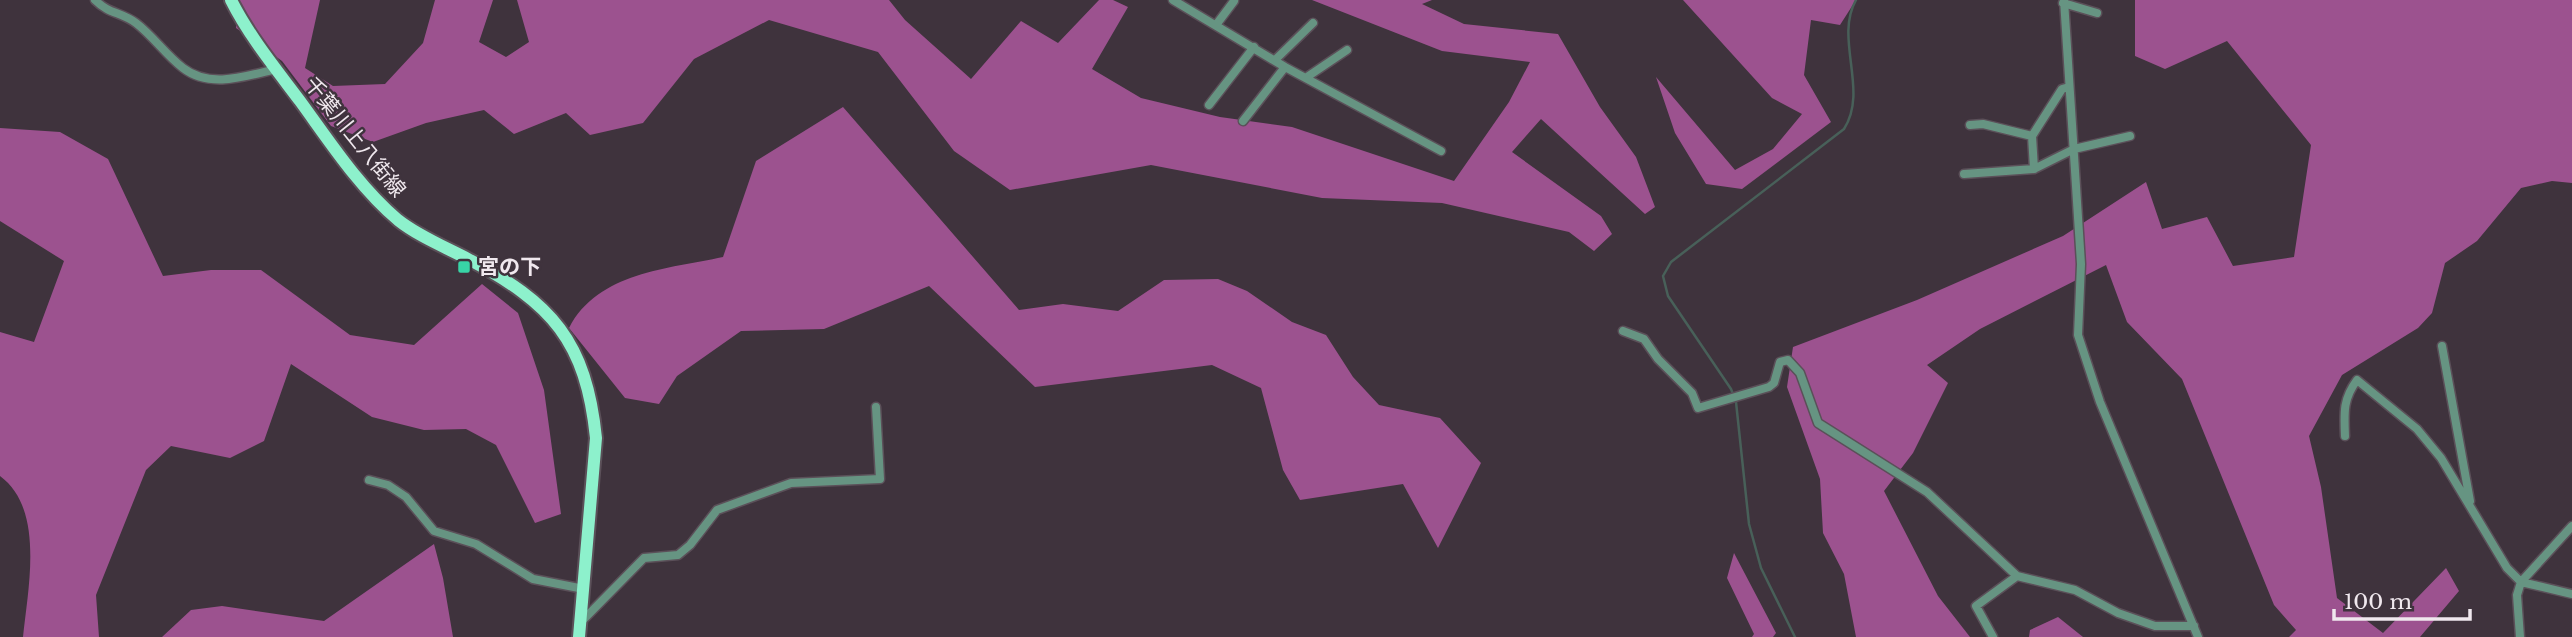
<svg xmlns="http://www.w3.org/2000/svg" width="2572" height="637" viewBox="0 0 2572 637" font-family="'Libre Baskerville','Noto Sans JP',serif">
<style>
.forest{fill:#9c528f}
.lines{fill:none;stroke-linecap:round;stroke-linejoin:round}
.stream{stroke:#486059;stroke-width:2.5}
.street-casing{stroke:#5b5059;stroke-width:11}
.primary-casing{stroke:#5b5059;stroke-width:16}
.street{stroke:#669482;stroke-width:8}
.primary{stroke:#8df1cc;stroke-width:12}
.poi-dot{fill:#38d4a6;stroke:#3f333d;stroke-width:2.5}
.labels{text-anchor:middle;stroke-width:5;stroke-linejoin:round;paint-order:stroke}
.street-label{font-size:21px;fill:#f0e8ee;stroke:#3f333d}
.poi-label{font-size:21px;font-weight:bold;fill:#f0e8ee;stroke:#3f333d;text-anchor:start}
</style>
<rect width="100%" height="100%" fill="#3f333d"/>
<path class="forest" d="M238,0H320L305,68L333,86L385,84L423,43L435,0H493L479,42L506,57L529,42L517,0H889L905,20L971,79L1021,21L1058,43L1099,0H1113L1128,7L1092,69L1141,98L1220,117L1292,127L1454,181L1509,102L1530,62L1442,51L1312,0H1432L1422,4L1464,24L1558,34L1600,107L1636,157L1655,207L1645,214L1541,119L1512,152L1601,216L1612,234L1594,251L1569,232L1442,203L1322,198L1151,165L1010,190L954,151L878,52L769,20L694,59L643,123L590,135L566,113L514,134L484,110L426,123L373,142L331,126L282,61L236,28Z
M1683,0H1856L1840,25L1811,20L1804,75L1831,122L1742,189L1706,184L1675,133L1656,77L1735,170L1773,149L1802,114L1772,98Z
M2135,0H2572V183L2552,181L2521,188L2477,241L2445,263L2432,313L2418,328L2342,375L2309,436L2321,487L2337,598L2383,633L2446,568L2459,591L2420,637H2289L2296,630L2274,605L2182,379L2127,322L2106,265L1980,329L1927,365L1948,383L1913,453L1884,491L1938,596L1970,637H1856L1844,574L1823,533L1820,479L1787,387L1793,347L1917,300L2063,236L2146,182L2162,229L2207,217L2233,266L2294,257L2311,145L2227,41L2165,69L2135,56Z
M843,107L1019,310L1063,304L1118,311L1164,280L1218,279L1247,291L1292,322L1326,335L1353,377L1379,405L1440,418L1481,463L1438,548L1403,484L1300,500L1283,470L1261,388L1212,365L1035,387L929,286L824,329L741,331L677,376L659,404L625,398L569,328C598,272 668,269 723,257L756,161Z
M0,128L60,132L108,159L163,276L211,270H261L350,335L414,345L482,284L518,313L544,390L561,514L535,523L496,445L466,429L424,430L372,417L291,364L264,441L230,458L171,446L146,470L96,595L99,637H23C28,588 45,509 0,476V332L34,342L64,261L0,221Z
M434,544L443,578L453,637H162L191,610L222,606L324,621Z
M1734,553L1776,633L1773,637H1752L1754,634L1727,578Z
M2058,617L2083,637H2029L2030,630Z"/>
<g class="lines">
<path class="stream" d="M1795,637L1761,568L1749,524L1736,402L1731,389L1668,296L1663,276L1671,262L1844,129C1869,90 1834,39 1856,0"/>
<defs>
<path id="street" d="M95,0C109,14 121,12 136,23C153,36 166,55 183,68C210,89 246,76 276,69
M1173,0L1285,67L1441,151
M2064,0L2081,264L2078,335L2100,402L2198,637
M2063,3L2097,13
M1216,25L1234,1
M1275,60L1313,23
M1307,77L1347,50
M1209,105L1254,47
M1243,121L1285,67
M1970,125L1983,124L2032,136
M2034,169L2032,136L2062,89L2069,87
M1964,174L2034,169L2074,149L2130,136
M1623,331L1644,339L1658,359L1692,393L1698,408L1769,387L1774,383L1780,362L1788,360L1800,373L1818,423L1927,492L2017,576L2075,590L2118,613L2155,626H2194
M2442,346L2470,501
M2345,436C2344,412 2343,399 2357,380L2417,429L2441,458L2507,568L2521,582L2572,594
M369,480L388,485L406,497L434,531L476,544L533,579L584,589
M581,622L644,558L678,555L690,545L717,510L791,483L880,479L876,407
M1993,637L1976,606L2017,576
M2520,637L2517,595L2521,582L2572,526"/>
<path id="primary" d="M231,0C249,36 276,69 300,101C330,142 359,187 398,220C418,236 445,247 468,259C552,303 586,341 596,438L579,637"/>
</defs>
<use href="#street" class="street-casing"/>
<use href="#primary" class="primary-casing"/>
<use href="#street" class="street"/>
<use href="#primary" class="primary"/>
</g>
<rect class="poi-dot" x="457" y="260" width="14" height="14" rx="3.5"/>
<g class="labels">
<g class="street-label">
<text transform="translate(355 137) rotate(51)" y="7">千葉川上八街線</text>
</g>
<g class="poi-label">
<text x="478" y="274">宮の下</text>
</g>
</g>
<path d="M2334 609v10h136v-10" fill="none" stroke="#f0e8ee" stroke-width="3.5"/>
<text x="2344" y="609" font-size="21" fill="#f0e8ee" stroke="#3f333d" stroke-width="5" paint-order="stroke">100 m</text>
</svg>
